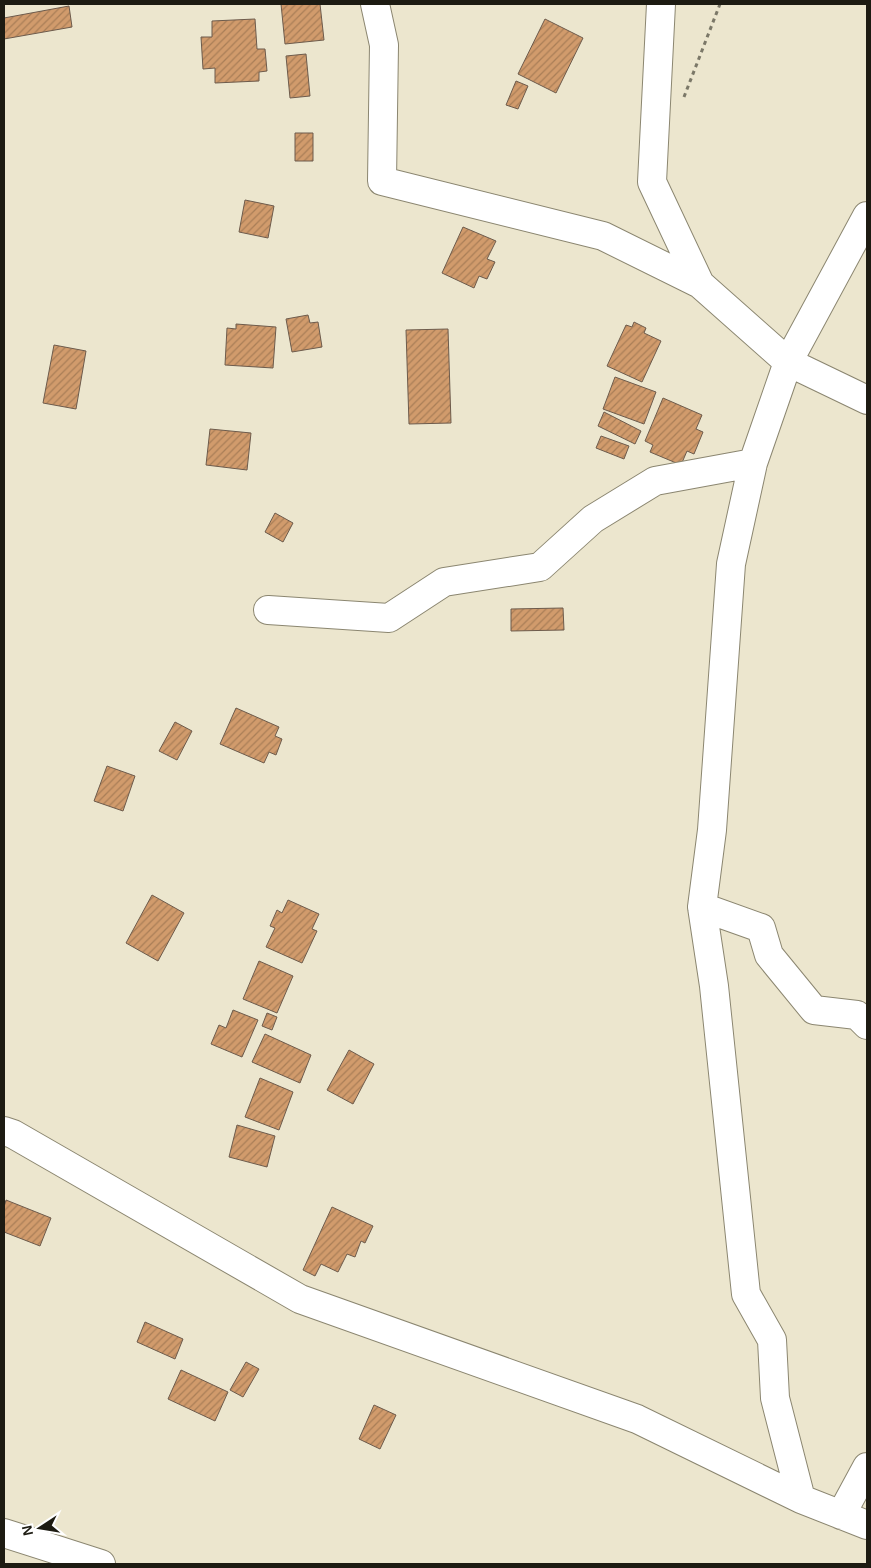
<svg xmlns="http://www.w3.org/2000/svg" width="871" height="1568" viewBox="0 0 871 1568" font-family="Arial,sans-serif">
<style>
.building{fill:url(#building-hatch);stroke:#6d5b4c}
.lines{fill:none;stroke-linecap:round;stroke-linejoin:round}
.minor-casing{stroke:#8b8670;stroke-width:30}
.path{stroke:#7b7868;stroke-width:3;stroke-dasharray:4 4;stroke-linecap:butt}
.minor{stroke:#fff;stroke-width:28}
</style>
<defs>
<pattern id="building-hatch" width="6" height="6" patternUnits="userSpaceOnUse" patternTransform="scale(1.25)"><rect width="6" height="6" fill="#d19b6c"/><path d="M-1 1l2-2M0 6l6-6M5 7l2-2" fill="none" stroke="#a97e57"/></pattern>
</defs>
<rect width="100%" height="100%" fill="#ece6ce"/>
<path class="building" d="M281,4H320L324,40L285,44Z
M69,6L72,27L4,39V18Z
M255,19L257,49H265L267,71L259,72V81L215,83V68L203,69L201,37H212V21Z
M545,19L583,38L556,93L518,74Z
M306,54L310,96L290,98L286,56Z
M516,81L528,86L518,109L506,105Z
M295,133H313V161H295Z
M245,200L274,206L268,238L239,232Z
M463,227L496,241L487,259L495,262L487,279L479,276L474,288L442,273Z
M308,315L310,323L318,322L322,347L292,352L286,319Z
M634,322L646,328L644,333L661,341L642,382L607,366L626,325L632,327Z
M236,324L276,327L273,368L225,365L227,328L236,329Z
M448,329L451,423L409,424L406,330Z
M54,345L86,351L76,409L43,403Z
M615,377L656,392L644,424L603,409Z
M663,398L702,415L696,429L703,432L694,454L687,451L681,465L650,452L653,445L645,441Z
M604,412L641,431L635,444L598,426Z
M210,429L251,433L247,470L206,465Z
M601,436L629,446L624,459L596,448Z
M275,513L293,523L283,542L265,532Z
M563,608L564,630L511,631V609Z
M236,708L279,727L275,736L282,739L276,755L269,752L264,763L220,744Z
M175,722L192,731L177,760L159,751Z
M107,766L135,776L123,811L94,801Z
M152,895L184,913L158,961L126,943Z
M288,900L319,914L312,929L317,931L302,963L266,947L275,928L270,926L277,910L282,913Z
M259,961L293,976L277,1013L243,999Z
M233,1010L258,1020L242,1057L211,1044L219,1025L226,1028Z
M267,1013L277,1017L272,1030L262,1026Z
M265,1034L311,1055L300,1083L252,1062Z
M349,1050L374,1064L353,1104L327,1090Z
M260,1078L293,1092L279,1130L245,1117Z
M237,1125L275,1136L267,1167L229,1157Z
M6,1200L51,1218L40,1246L4,1232V1207Z
M332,1207L373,1226L365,1243L361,1241L355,1257L347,1254L338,1272L321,1264L315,1276L303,1270Z
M145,1322L183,1339L175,1359L137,1342Z
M246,1362L259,1369L243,1397L230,1390Z
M181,1370L228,1392L215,1421L168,1399Z
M374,1405L396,1415L380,1449L359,1439Z"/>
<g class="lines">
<defs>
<path id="minor" d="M375,4L384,45L382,181L603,236L700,284
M661,4L652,182L700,284L788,362L753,463L731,564L712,830L702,907L714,986L746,1294L772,1340L775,1398L801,1499
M867,216L788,362L867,400
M268,610L389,618L444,582L540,567L593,519L655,481L753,463
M702,907L761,928L769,955L814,1010L857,1015L867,1025
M4,1131L13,1134L300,1299L637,1419L801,1499L867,1525
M841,1515L867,1467
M4,1533L101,1564"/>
</defs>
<use href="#minor" class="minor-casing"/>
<path class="path" d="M684,97L720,4"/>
<use href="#minor" class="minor"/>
</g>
<rect width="871" height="1568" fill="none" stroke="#1d1b12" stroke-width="10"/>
<g transform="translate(40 1528) rotate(258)" stroke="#ffffff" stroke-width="4" paint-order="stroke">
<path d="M0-4L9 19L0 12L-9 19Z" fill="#1d1b12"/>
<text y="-8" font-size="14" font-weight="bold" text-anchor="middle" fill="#1d1b12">N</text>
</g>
</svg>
